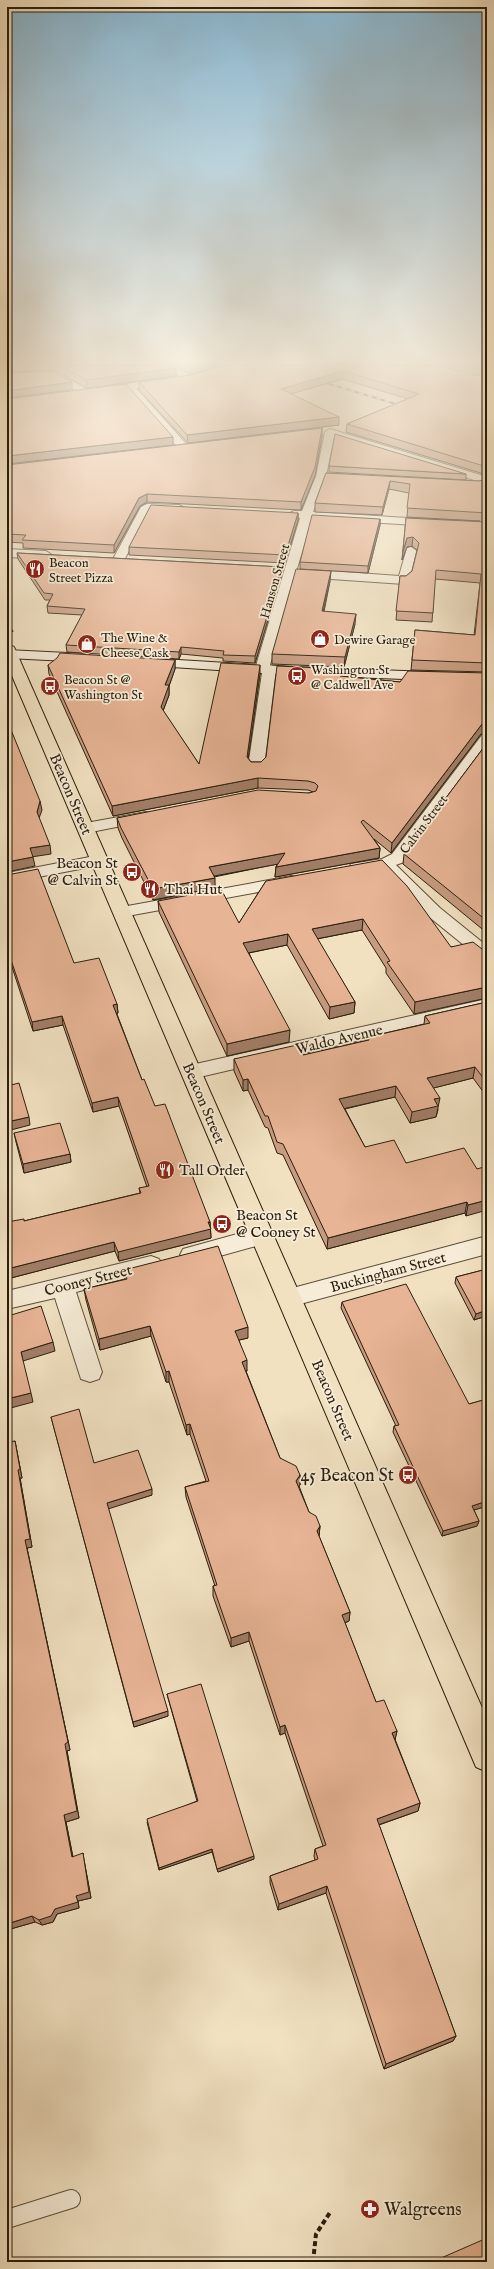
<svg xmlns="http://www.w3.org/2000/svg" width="494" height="2269" viewBox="0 0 494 2269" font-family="'IM FELL English',serif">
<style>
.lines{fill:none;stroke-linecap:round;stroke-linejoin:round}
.service-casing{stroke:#5c4f39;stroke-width:20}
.minor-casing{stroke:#5c4f39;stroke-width:2}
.tertiary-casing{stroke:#5c4f39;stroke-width:2}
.secondary-casing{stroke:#2b1e0c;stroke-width:2}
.primary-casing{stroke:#2b1e0c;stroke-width:2}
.path-far1{stroke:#2b1e0c;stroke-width:1.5;stroke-dasharray:2 1.5;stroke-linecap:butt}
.path{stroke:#2b1e0c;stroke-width:4;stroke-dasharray:5 3;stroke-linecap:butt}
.service{stroke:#f6ecd7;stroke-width:18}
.minor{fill:#f6ecd7;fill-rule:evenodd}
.tertiary{fill:#f6ecd7;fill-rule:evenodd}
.secondary{fill:#f6ecd7;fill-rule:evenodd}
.primary{fill:#f1e1c1;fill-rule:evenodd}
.rail-casing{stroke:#2b1e0c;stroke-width:2}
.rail{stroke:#f6ecd7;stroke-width:1.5;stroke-dasharray:4.5;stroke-linecap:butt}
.wall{fill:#c79b80;stroke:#2b1e0c}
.shaded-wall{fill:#a27e68;stroke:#2b1e0c}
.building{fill:#e7b495;stroke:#2b1e0c}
.labels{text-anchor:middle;stroke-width:3.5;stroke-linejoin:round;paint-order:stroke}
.far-poi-label{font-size:13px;fill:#2b1e0c;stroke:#f6ecd7;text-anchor:start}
.far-street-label{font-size:13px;fill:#2b1e0c;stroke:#f6ecd7}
.street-label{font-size:15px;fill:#2b1e0c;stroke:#f6ecd7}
.poi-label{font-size:15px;fill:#2b1e0c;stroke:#f6ecd7;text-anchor:start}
.near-poi-label{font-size:18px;fill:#2b1e0c;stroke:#f6ecd7;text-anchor:end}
</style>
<rect width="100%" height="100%" fill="#f1e1c1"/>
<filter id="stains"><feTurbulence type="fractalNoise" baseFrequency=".005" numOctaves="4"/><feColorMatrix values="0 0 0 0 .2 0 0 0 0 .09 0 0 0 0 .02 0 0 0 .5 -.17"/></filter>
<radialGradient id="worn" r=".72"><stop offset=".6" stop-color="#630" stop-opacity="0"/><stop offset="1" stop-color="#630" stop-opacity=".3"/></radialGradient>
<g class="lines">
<defs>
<path id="service" d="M7,2219L71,2199"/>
<path id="minor" d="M159,365H171L196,378L191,381L188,380Z
M55,371L93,393L91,395H85L53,377L7,379V373Z
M130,384L133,385L188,446V450H180L127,389L125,387Z
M330,429L487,477V484L334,437L326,476L313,512L487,523V529L312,519L296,572L302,569L399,576L407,548L411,547L417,551L410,580L404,584L302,577L296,573L270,665L276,669L264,767L261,770H251L248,767L262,673L255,669L300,518L290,516L288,514L294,511H302L316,476L325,432Z
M147,504L179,505L185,508L179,511H151L123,562H115L113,559L141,507Z
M7,549L46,551L52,555L46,559L7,557Z
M487,734V748L404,862L396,865L440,908L487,946V961L481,959L428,916L383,869L357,873L351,872L349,868L351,864L382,859L392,854L482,735Z
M146,812L152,814L154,817L152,820L86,833L80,831L78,828L80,825L86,823Z
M100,855L106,856L108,860L106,864L7,883V873Z
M291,876L297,877L300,881L297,885L122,917L116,916L113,912L116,908L122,907Z
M487,999V1011L191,1079L184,1077L181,1072L184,1067L191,1065Z
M262,1227L270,1230L273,1236L270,1242L191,1264L183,1261L180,1255L183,1249Z
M487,1236V1254L289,1307L281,1305L277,1298L281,1291L289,1289Z
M151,1256L159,1259L163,1265L159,1271L76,1292L102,1372L99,1379L90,1382L81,1379L55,1298L7,1309V1291Z"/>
<path id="tertiary" d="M168,378L171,379V383L99,394L94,391L99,388Z"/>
<path id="secondary" d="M7,650L88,654L95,658L88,662L7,658Z
M146,658L294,667L487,674V682L294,675L141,665L139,662Z"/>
<path id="primary" d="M7,643L14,647L487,1719V1772L476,1767L7,664Z"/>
</defs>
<use href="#service" class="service-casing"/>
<use href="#minor" class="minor-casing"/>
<use href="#tertiary" class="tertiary-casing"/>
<use href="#secondary" class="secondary-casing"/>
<use href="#primary" class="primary-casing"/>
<path class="path-far1" d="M7,617L13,632"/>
<path class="path" d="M313,2262L316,2234L331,2211"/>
<use href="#service" class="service"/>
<use href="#minor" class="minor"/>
<use href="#tertiary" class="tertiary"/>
<use href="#secondary" class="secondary"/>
<use href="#primary" class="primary"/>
<defs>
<path id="rail" d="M316,380L406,407"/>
</defs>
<use href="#rail" class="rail-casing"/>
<use href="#rail" class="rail"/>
</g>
<path class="wall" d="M7,365H170L176,368V376L87,388L55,370L7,372Z
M175,365H224L191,374Z
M228,365H487L474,376H475L487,371V475L346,432L347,424L408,399L343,379L290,394L339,425L188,443L139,390V382L191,375Z
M322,428V436L315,476L301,510L147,502L140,506L114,553L23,548V543L7,542V465Z
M329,466L466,474V480L329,472Z
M326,473L479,481L484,480L487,477V672L411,670L415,630L474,635L480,583L435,579L432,622L396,620L400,576H406L412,571L417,550L412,546L407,547L402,560L406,518L480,521L407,517L409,493L389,489L382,515L315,512V503Z
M298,513V520L285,563L129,555V547Z
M380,519V525L368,573L300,569V562Z
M17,553L282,567V573L255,663L223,661V658L181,654L179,659L67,652L66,645L82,615L48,613L47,606L50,600H45L18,559Z
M330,581L324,612L355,624L344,667L272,664V654Z
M175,660V669L169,686V695L163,711L199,764L260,674L248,758L251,762H261L266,757L342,669V676L400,682L487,673V733L481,734L391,853L374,839L380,848L379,858L275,877L276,867L277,864L214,877L215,888L153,900L122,838L118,828L117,818L309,793L313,792L308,790L258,788L113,816L49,674L48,665Z
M487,743V933L403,864L404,854Z
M7,875L74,963L117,1004L118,1013L117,1014L142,1080L210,1222L211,1238L119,1261L115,1251L7,1279V1222L24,1221L140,1193L139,1188L147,1187L119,1106L93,1112L63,1025L33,1031L12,967L7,968Z
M266,881L451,947L482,949L414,1014L386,973V968L362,930L317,939L355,1002L354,1013L329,1019L287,945L249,953L289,1042L227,1056L159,912L158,901L239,923Z
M487,1002V1097L473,1078L433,1088L438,1110L436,1117L410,1123L395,1097L345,1109L365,1147L406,1163L477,1169L466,1216L465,1213L327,1249L283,1155L277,1153L268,1128L265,1127L248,1090L243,1091L234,1071V1059L303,1055L367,1040L368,1037L424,1024L425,1016Z
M14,1133L70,1154L71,1162L24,1173L16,1142Z
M487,1269V1326L483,1317L474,1320L455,1283L456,1277Z
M124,1270L248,1338L239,1340L247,1371H246L280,1458L300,1475V1485L299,1486L309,1512L320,1526L319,1536L350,1612L349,1621L345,1623L376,1702L397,1731L395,1739L420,1803L418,1811L379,1825L456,2036L453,2041L384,2069L326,1893L278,1910L270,1883V1876L315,1860L314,1856L315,1849L323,1846L285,1733L280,1735L249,1641L231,1647L213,1596V1586H215L186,1497L185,1487L206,1481L190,1434L187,1435L169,1382H166L151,1336L100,1350L86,1300L84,1289L125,1279Z
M342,1302L469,1404L487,1399V1506L474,1510L479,1521L477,1526L442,1536L393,1432L394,1426H396L341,1308Z
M51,1417L94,1463L152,1495L108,1508L168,1716L134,1727Z
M15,1441L22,1478H20L32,1547L27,1548L70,1750L67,1751L79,1818L66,1822L73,1857L84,1860L91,1898L78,1901L79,1908L57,1914L53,1922L42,1925L35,1922L7,1930V1443Z
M167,1694L254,1859L218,1872L212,1852L159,1870L147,1822L197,1801L168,1698Z"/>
<path class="shaded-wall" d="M194,365H224L191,374L190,366Z
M482,365H487V371L473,376L474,368Z
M176,368V376L87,388L86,380Z
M343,371V379L280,397L281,389Z
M72,382V390L7,398V391Z
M339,417V425L188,443L187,435Z
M322,428V436L315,476L301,510V502Z
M173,437V445L7,464V456Z
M390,481L389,489L382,515L383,507Z
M147,494V502L140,506L114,553V545L139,498Z
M298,513V520L285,563V555Z
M380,519V525L368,573V566Z
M413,537L412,546L407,547L402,560L403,551L407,538Z
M282,567V573L255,663V656Z
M331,571L330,581L321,621L322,611Z
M356,614L355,624L344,667L345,657Z
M181,647V654L179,659V652Z
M175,660V669L169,686V695L161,716V707L165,685Z
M260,665V674L247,767V757Z
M482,724H487V733L481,734L391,853L392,843Z
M258,778V788L113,816L112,806Z
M40,801L42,810L38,821L37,812Z
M50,845L51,854L31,857L30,848Z
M380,848L379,858L275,877L276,867Z
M285,853L284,863L209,877V867Z
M33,857L35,866L7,872V862Z
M215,878V888L153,900V889Z
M363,919L362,930L311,940L312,929Z
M288,934L287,945L243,954V943Z
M10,957L12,967L7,968V958Z
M487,987V998L414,1014L415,1002Z
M355,1002L354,1013L329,1019L330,1007Z
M117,1004L118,1013L114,1014L113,1005Z
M62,1016L63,1025L33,1031L32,1022Z
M290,1030L289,1042L227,1056V1044Z
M475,1067L473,1078L426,1090L427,1078Z
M248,1079V1090L243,1091V1080Z
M396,1086L395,1097L338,1110L339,1099Z
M118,1097L119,1106L93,1112L92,1103Z
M440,1098L436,1117L410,1123L412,1112L434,1099Z
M29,1117L30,1125L7,1131V1122Z
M70,1154L71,1162L24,1173L23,1164Z
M487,1200V1210L466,1216L468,1205Z
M467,1202L465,1213L327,1249L328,1238Z
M210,1222L211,1238L119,1261L118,1252Z
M114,1242L115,1251L7,1279V1269Z
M484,1311L483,1317L474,1320L476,1314Z
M150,1326L151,1336L100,1350L99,1339Z
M248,1327V1338L235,1341V1331Z
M53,1342L55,1351L23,1361L21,1352Z
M247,1360V1371L242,1372V1362Z
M169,1371V1382H166V1372Z
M31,1393L33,1402L7,1409V1399Z
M190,1424V1434L187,1435L186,1425Z
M15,1441L22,1478H20L32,1547L27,1548L70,1750L67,1751L79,1818L66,1822L74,1863L72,1857L64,1815L25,1540Z
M300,1475V1485L296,1490V1481Z
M152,1489V1495L108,1509L107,1503Z
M487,1501V1506L471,1511L472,1506Z
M479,1521L477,1526L442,1536L443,1531Z
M320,1526L319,1536L316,1540L317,1531Z
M350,1612L349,1621L341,1624L342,1615Z
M249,1632V1641L231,1647V1638Z
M168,1711V1716L134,1727L133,1722Z
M285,1725V1733L280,1735V1727Z
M397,1731L395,1740L392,1733Z
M420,1803L418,1811L375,1826L377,1819Z
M212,1849V1852L159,1870V1868Z
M83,1853L84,1860L91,1898L78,1901L79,1908L57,1914L53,1922L42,1925L39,1920L55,1909L76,1896Z
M254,1856V1859L218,1872L217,1869Z
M327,1886L326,1893L278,1910L279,1904Z
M32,1916L35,1922L7,1930V1924Z
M456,2036L453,2041L384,2069L386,2064Z"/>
<path class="building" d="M60,365H170L176,368L86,380Z
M228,365H438L475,376L487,371V467L347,424L419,394L343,371L281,389L339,417L187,435L139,382L191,375Z
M463,365H482L474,368Z
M52,371L72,382L7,391V373Z
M126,384L173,437L7,456V399Z
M322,428L315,467L301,502L147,494L139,498L114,545L22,540L26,535L7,534V465Z
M335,434L466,474L329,466Z
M326,473L479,481L484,480L485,477H487V513L407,508L410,484L390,481L383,507L315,503Z
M151,505L298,513L285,555L129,547Z
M312,515L380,519L368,566L300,562Z
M406,518L487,522V663L412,660L415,630L475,635L481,574L436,570L433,613L396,611L400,576H406L412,571L419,543L413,537L407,538L403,551Z
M17,553L282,567L255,656L223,655L224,651L181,647L179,652L66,645L85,609L47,606L53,594L44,593Z
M296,569L331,571L322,611L356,614L345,657L272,654Z
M60,653L175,660L165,685H169L161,707L199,764L221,663L260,665L247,757L251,762H261L266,757L277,666L342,669L340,676L400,682L408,671L487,673V724H482L392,843L363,820L361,822L380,848L276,867L285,853L209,867L215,878L153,889L121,828L117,818L258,790L309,793L316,791L318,786L315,783L308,781L258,778L112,806L48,665L57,658Z
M7,720L40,801L37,812L50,845L30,848L33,857L7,862Z
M487,743V921L404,854Z
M382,860L407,886L451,947L473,942L482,949L487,950V987L415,1002L387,962L390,961L363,919L312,929L355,1002L330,1007L288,934L243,943L290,1030L227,1044L158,901L221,889L239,923L266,881Z
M38,869L74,963L99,958L117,1004L113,1005L142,1080L144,1079L155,1106L165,1104L210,1222H208L211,1229L118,1252L114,1242L7,1269V1222L24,1219V1221L141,1193L139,1188L149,1186L118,1097L92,1103L62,1016L32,1022L10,957L7,958V875Z
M487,1002V1083L475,1067L427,1078L440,1098L434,1099L438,1106L412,1112L396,1086L339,1099L365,1147L394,1140L406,1163L464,1148L477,1169L487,1166V1200L468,1205L467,1202L328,1238L283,1144L277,1142L268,1116H265L248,1079L243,1080L234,1059L297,1045L303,1055L369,1040L368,1037L430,1023L425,1016Z
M19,1083L29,1117L7,1122V1086Z
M60,1123L70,1154L23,1164L14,1133Z
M218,1246L248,1327L235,1331L247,1360L242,1362L280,1458L296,1466L300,1475L296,1481L309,1512L316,1516L320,1526L317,1531L350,1612L342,1615L376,1702L384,1700L397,1731L392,1733L420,1803L377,1819L456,2036L386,2064L327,1886L279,1904L270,1876L318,1859L315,1849L326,1845L285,1725L280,1727L249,1632L231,1638L213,1586L217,1585L185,1487L209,1481L190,1424L186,1425L169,1371L166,1372L150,1326L99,1339L84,1289L127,1279L124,1270Z
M487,1269V1317L484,1311L476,1314L456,1277Z
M406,1284L469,1404L487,1399V1501L472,1506L479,1521L443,1531L394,1426L399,1425L342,1302Z
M41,1306L53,1342L21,1352L31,1393L7,1399V1329L11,1328L8,1316Z
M79,1409L94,1463L138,1450L152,1489L107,1503L168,1711L133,1722L51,1417Z
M15,1441L20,1469L18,1470L30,1539L25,1540L68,1742L65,1744L77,1811L64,1815L72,1857L83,1853L89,1892L76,1896L78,1902L55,1909L51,1916L39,1920L32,1916L7,1924V1871H10L7,1868V1443Z
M201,1684L254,1856L217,1869L212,1849L159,1868L147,1819L198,1801L167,1694Z
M487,2238V2262H432Z"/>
<linearGradient id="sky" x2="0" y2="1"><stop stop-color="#89b8d3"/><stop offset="0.53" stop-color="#f9f2e3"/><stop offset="1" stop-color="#f9f2e3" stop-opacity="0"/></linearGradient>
<rect width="494" height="683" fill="url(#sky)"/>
<defs>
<symbol id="restaurant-disc" viewBox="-11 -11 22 22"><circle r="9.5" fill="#8f2418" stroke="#f6ecd7"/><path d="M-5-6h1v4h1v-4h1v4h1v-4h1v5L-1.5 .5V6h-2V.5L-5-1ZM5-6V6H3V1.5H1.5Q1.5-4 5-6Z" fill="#fff"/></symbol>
<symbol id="shop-disc" viewBox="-11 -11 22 22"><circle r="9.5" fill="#8f2418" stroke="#f6ecd7"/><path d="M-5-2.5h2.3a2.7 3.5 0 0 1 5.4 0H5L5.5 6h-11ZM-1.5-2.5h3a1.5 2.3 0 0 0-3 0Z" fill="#fff"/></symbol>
<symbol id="bus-disc" viewBox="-11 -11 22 22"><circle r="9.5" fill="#8f2418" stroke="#f6ecd7"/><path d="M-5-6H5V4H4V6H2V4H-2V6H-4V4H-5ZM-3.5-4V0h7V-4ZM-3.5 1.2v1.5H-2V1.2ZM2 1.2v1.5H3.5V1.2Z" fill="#fff"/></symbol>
<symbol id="pharmacy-disc" viewBox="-11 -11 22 22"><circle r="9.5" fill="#8f2418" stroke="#f6ecd7"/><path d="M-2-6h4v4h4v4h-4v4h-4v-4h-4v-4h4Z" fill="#fff"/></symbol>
</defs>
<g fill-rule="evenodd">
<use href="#restaurant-disc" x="24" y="558" width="22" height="22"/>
<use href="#shop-disc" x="309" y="628" width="22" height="22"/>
<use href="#shop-disc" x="76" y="633" width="22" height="22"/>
<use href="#bus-disc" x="286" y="665" width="22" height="22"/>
<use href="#bus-disc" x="39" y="675" width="22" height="22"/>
<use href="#bus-disc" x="121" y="861" width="22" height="22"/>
<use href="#restaurant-disc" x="139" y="878" width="22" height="22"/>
<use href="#restaurant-disc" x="154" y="1159" width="22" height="22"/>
<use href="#bus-disc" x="211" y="1213" width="22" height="22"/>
<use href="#bus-disc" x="397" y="1464" width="22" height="22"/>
<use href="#pharmacy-disc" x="359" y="2198" width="22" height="22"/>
</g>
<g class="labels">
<g class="far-poi-label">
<text x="49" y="567">Beacon<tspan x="49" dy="15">Street Pizza</tspan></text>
<text x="101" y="642">The Wine &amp;<tspan x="101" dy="15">Cheese Cask</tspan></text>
<text x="334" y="644">Dewire Garage</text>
<text x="311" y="674">Washington St<tspan x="311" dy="15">@ Caldwell Ave</tspan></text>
<text x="64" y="684">Beacon St @<tspan x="64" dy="15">Washington St</tspan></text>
</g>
<g class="far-street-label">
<text transform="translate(274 581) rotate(-74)" y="5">Hanson Street</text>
<text transform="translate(423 824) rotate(-53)" y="5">Calvin Street</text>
</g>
<g class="street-label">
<text transform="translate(71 794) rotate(67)" y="5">Beacon Street</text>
<text transform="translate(339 1039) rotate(-13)" y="5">Waldo Avenue</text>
<text transform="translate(204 1103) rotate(67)" y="5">Beacon Street</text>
<text transform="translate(388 1272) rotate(-15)" y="5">Buckingham Street</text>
<text transform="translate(88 1280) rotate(-14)" y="5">Cooney Street</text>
<text transform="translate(333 1400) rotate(67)" y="5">Beacon Street</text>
</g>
<g class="poi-label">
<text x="118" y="868" text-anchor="end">Beacon St<tspan x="118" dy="17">@ Calvin St</tspan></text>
<text x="164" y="894">Thai Hut</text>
<text x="179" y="1175">Tall Order</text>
<text x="236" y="1220">Beacon St<tspan x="236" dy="17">@ Cooney St</tspan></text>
</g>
<g class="near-poi-label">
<text x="394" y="1481">45 Beacon St</text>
<text x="384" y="2215" text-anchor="start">Walgreens</text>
</g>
</g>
<rect width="494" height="2269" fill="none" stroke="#f1e1c1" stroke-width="24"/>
<rect x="8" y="8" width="478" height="2253" fill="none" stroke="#2b1e0c" stroke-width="2"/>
<rect x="12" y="12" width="470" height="2245" fill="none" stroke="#2b1e0c"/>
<rect width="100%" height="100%" filter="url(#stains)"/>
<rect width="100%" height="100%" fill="url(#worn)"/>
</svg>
